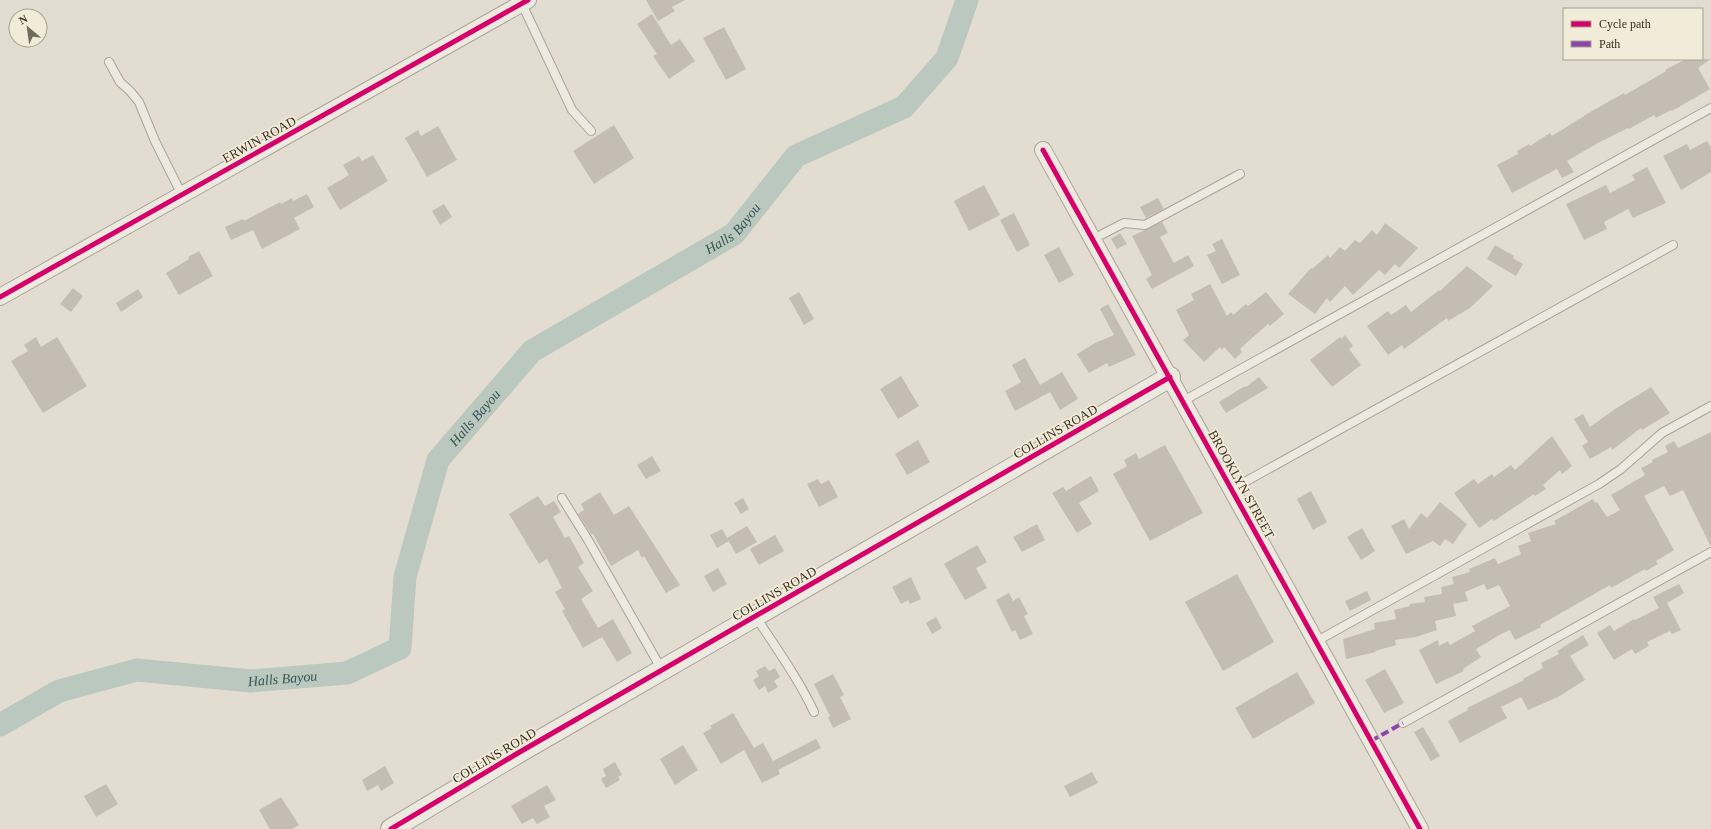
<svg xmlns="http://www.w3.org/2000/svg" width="1711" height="829" viewBox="0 0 1711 829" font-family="Georgia,serif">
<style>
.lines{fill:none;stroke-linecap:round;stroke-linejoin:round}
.river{stroke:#bbc8c0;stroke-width:23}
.building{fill:#c6bdb2}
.service-casing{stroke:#a9a399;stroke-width:10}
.minor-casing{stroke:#a9a399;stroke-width:18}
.tertiary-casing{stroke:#a9a399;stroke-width:22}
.service{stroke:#ece9e1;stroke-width:8}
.minor{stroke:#ece9e1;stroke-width:16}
.tertiary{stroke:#ece9e1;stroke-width:20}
.quiet{stroke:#8e44ad;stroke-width:4;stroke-dasharray:8 4;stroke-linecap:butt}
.cycleway-casing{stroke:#f2ebd8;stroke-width:8}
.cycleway{stroke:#d6006c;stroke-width:5}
.labels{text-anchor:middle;stroke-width:3.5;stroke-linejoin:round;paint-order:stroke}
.street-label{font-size:13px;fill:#372c22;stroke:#f2ebd8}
.water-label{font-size:14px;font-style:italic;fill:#335552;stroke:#f2ebd8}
</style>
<rect width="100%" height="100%" fill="#e3ddd1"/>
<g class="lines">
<path class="river" id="s1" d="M0,725L59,691L137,670L251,681L347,673L400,648L405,577L438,460L532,351L734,234L796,156L904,107L947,58L967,0"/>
</g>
<path class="building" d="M646,0H685L672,7L675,11L658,21Z
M652,14L671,45L680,39L695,61L669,79L653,56L657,54L637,24Z
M724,27L746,69L726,80L703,38Z
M1686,59H1711L1698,68L1710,89L1672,111L1671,110L1656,118L1654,115L1629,129L1628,128L1598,143L1567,161L1574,172L1562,178L1557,169L1512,193L1497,165L1518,154L1517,151L1529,144L1530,146L1550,133L1552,136L1592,111L1624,93L1625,95L1666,71L1665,70Z
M614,125L634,158L594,184L573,151Z
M438,126L457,160L427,177L405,138L418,130L421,136Z
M1707,141L1711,148V172L1681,190L1663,156L1687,144L1690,150Z
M373,155L388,181L340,210L327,188L349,175L343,165L359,156L362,161Z
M1647,167L1666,203L1633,218L1628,209L1604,222L1607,229L1584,240L1566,204L1606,185L1610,193L1635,180L1632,175Z
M984,185L1000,215L969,231L954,201Z
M307,194L314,207L294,218L300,229L262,249L253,230L231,240L225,227L243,219L244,221L280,202L281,204L292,198L293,201Z
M1158,198L1164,209L1146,218L1140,207Z
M444,204L452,217L440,225L432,211Z
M1014,213L1030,245L1017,252L1000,220Z
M1162,222L1168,233L1160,237L1174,263L1188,255L1194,266L1152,289L1146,279L1152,275L1132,236Z
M1385,223L1418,248L1399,268L1395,264L1385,275L1379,270L1353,295L1345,286L1330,302L1327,298L1315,314L1288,294L1311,268L1312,269L1328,255L1330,258L1340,247L1345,251L1355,240L1360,243L1372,230L1377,235Z
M1120,233L1127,244L1117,249L1111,239Z
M1222,239L1240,275L1222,284L1207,255L1216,251L1212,244Z
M1495,245L1514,256L1513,258L1523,264L1516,276L1487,259Z
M1059,247L1074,275L1059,283L1044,255Z
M199,251L213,276L179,295L166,273L189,259L188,257Z
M1467,266L1493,286L1470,308L1448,321L1447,318L1404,349L1402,345L1388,355L1367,326L1388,311L1391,315L1406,305L1411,312L1439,290L1440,291Z
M1210,284L1227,316L1231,312L1233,315L1246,304L1248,306L1266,292L1284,314L1270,326L1268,324L1252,338L1240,349L1242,352L1235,359L1224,347L1222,350L1220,347L1204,362L1183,340L1189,335L1176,310L1194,300L1191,294Z
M73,288L83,296L71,312L60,304Z
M138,289L143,297L121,312L116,303Z
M799,292L814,319L804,325L789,298Z
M1108,304L1136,355L1109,367L1107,363L1089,373L1077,354L1095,343L1114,335L1100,309Z
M1345,335L1353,346L1349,349L1361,365L1332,387L1310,360L1340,337L1341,339Z
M36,337L41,347L57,337L87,386L43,413L11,361L28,351L24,345Z
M1025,358L1040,385L1062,372L1078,399L1060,410L1050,392L1015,411L1005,391L1021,382L1012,365Z
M901,376L919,406L898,419L880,389Z
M1259,377L1268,388L1226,413L1219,402L1245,386L1246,387Z
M1651,387L1670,413L1642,430L1641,428L1612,450L1611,447L1590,459L1582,446L1588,442L1574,419L1583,414L1590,427L1615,409Z
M1711,432V547L1683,490L1670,496L1664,486L1644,496L1674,550L1656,561L1658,564L1646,571L1645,569L1611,588L1610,585L1540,625L1541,627L1515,640L1510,630L1501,634L1476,649L1481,657L1463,669L1464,671L1436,684L1419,650L1438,640L1439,646L1448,641L1450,645L1475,631L1472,626L1510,606L1499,585L1487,590L1484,584L1465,592L1468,601L1453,604L1456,616L1435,621L1437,630L1416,637L1395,640L1396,645L1375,651L1376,652L1346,659L1343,639L1375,629L1374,623L1396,619L1394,610L1410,606V604L1425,602L1424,597L1442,594L1441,587L1454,584L1452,577L1470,572L1469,569L1495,558L1498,564L1521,554L1518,546L1531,541L1528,533L1556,524L1554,521L1593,499L1595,503L1597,502L1607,517L1620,510L1611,495L1645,475L1641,468L1653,462L1652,460L1668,452L1665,446L1674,441L1678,448Z
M1552,436L1572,466L1562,474L1560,470L1543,485L1546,489L1535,496L1534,494L1494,521L1492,519L1479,528L1454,493L1474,479L1478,484L1492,474L1494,477L1511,465L1515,470Z
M918,440L930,462L907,475L895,454Z
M1165,445L1203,513L1150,541L1113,474L1127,466L1124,460L1136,453L1139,459Z
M652,456L661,471L646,479L637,465Z
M1091,476L1099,491L1079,503L1092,524L1077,533L1052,493L1063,487L1066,491Z
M818,479L821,484L829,480L838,497L819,507L807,484Z
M1311,491L1327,522L1313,530L1297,499Z
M600,492L614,515L629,506L680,585L666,593L644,556L642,558L638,550L611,566L593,534H591L578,514L584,510L581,504Z
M538,496L545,506L554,501L561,512L553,517L565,538L569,536L584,563L578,567L593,591L581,599L594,621L598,628L613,619L632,653L617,662L602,637L583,648L562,611L565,609L555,592L562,588L547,559L539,564L509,514Z
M743,498L749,509L741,514L734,503Z
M1440,502L1467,524L1453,544L1445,539L1440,546L1433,541L1406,554L1391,526L1404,519L1409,529L1421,513L1427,518Z
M1037,524L1045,540L1022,552L1013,537Z
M747,526L757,542L736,554L727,538Z
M1362,528L1375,551L1361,560L1347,537Z
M722,529L729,541L717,548L710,535Z
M775,535L784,551L759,565L750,549Z
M977,545L987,562L976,568L987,588L965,600L944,564Z
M718,568L727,584L713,592L704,576Z
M1237,574L1274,642L1223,671L1185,602Z
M911,577L921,599L910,604L908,600L901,604L892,587Z
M1679,584L1684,593L1667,603L1681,630L1672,634L1670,631L1647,642L1649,646L1635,654L1632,649L1614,660L1597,633L1610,625L1614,631L1634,619L1635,620L1659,608L1653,597Z
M1367,591L1371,600L1350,611L1345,601Z
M1009,593L1013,601L1019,597L1028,614L1024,616L1033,634L1020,640L1015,630L1012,632L996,600Z
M936,617L942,628L932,634L926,623Z
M1583,635L1589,645L1570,656L1585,680L1558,697L1528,710L1521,697L1501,707L1507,718L1460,743L1448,721L1468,710L1467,708L1524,680L1523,679L1543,668L1541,663L1559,654L1557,651Z
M765,666L769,671L775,668L780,677L774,681L778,687L768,693L765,686L759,690L753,680L759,676L756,671Z
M1385,669L1404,703L1384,713L1365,680Z
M1297,672L1315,703L1253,739L1235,708Z
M833,674L844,695L840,697L851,719L833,728L828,717L830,716L814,684Z
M733,713L754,748L763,743L773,761L816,739L821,748L778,770L780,774L762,783L744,750L721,764L703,733L712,728L710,726Z
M1423,727L1440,756L1431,761L1414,732Z
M683,745L698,770L675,785L660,759Z
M615,762L622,775L618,777L620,780L606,788L601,779L606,776L603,769Z
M385,766L394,783L381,791L378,785L367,791L362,780Z
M1092,772L1098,783L1070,797L1064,786Z
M106,784L118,804L96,817L84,796Z
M547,785L556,800L544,806L550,817L537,824L533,818L522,824L511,806Z
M281,797L299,825L292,829H270L259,810Z"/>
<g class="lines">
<defs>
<path id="service" d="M522,4L572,110L591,131
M109,62L120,82L130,91L139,102L155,141L182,195
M1093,239L1124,223L1145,225L1240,174
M1183,401L1711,108
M1232,489L1673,245
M562,498L588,540L662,670
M756,617C776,648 798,678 814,712
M1317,641L1599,484L1621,469L1662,433L1711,406
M1403,723L1711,552"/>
<path id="minor" d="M1043,150L1420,829
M0,297L528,0"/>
<path id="tertiary" d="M391,829L518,753L1170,377"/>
</defs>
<use href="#service" class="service-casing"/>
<use href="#minor" class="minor-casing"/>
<use href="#tertiary" class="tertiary-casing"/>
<use href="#service" class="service"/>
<use href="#minor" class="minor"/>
<use href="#tertiary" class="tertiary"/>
<path class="quiet" d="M1371,741L1403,723"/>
<defs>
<path id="cycleway" d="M1043,150L1420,829
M0,297L528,0
M391,829L518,753L1170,377"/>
</defs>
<use href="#cycleway" class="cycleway-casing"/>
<use href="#cycleway" class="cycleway"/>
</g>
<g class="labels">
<g class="street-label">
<text transform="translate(259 139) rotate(-29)" y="5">ERWIN ROAD</text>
<text transform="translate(1055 431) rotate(-30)" y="5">COLLINS ROAD</text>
<text transform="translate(1242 484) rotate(61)" y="5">BROOKLYN STREET</text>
<text transform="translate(774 593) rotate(-30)" y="5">COLLINS ROAD</text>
<text transform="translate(494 755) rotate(-31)" y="5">COLLINS ROAD</text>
</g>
<g class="water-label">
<text dy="5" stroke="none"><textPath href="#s1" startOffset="991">Halls Bayou</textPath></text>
<text dy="5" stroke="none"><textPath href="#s1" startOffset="667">Halls Bayou</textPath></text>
<text dy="5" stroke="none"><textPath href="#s1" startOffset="295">Halls Bayou</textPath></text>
</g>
</g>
<rect x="1563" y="8" width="140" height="52" fill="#f2ebd8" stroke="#a79f8f"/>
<rect x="1571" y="21" width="20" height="6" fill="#d6006c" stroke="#a79f8f"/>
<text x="1599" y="28" font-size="12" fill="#372c22">Cycle path</text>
<rect x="1571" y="41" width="20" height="6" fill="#8e44ad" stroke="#a79f8f"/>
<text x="1599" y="48" font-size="12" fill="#372c22">Path</text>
<g transform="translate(28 28) rotate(331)"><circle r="19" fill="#f2ebd8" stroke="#a79f8f"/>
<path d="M0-3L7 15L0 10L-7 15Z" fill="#736a5f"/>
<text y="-6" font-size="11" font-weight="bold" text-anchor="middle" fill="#372c22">N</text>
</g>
</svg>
